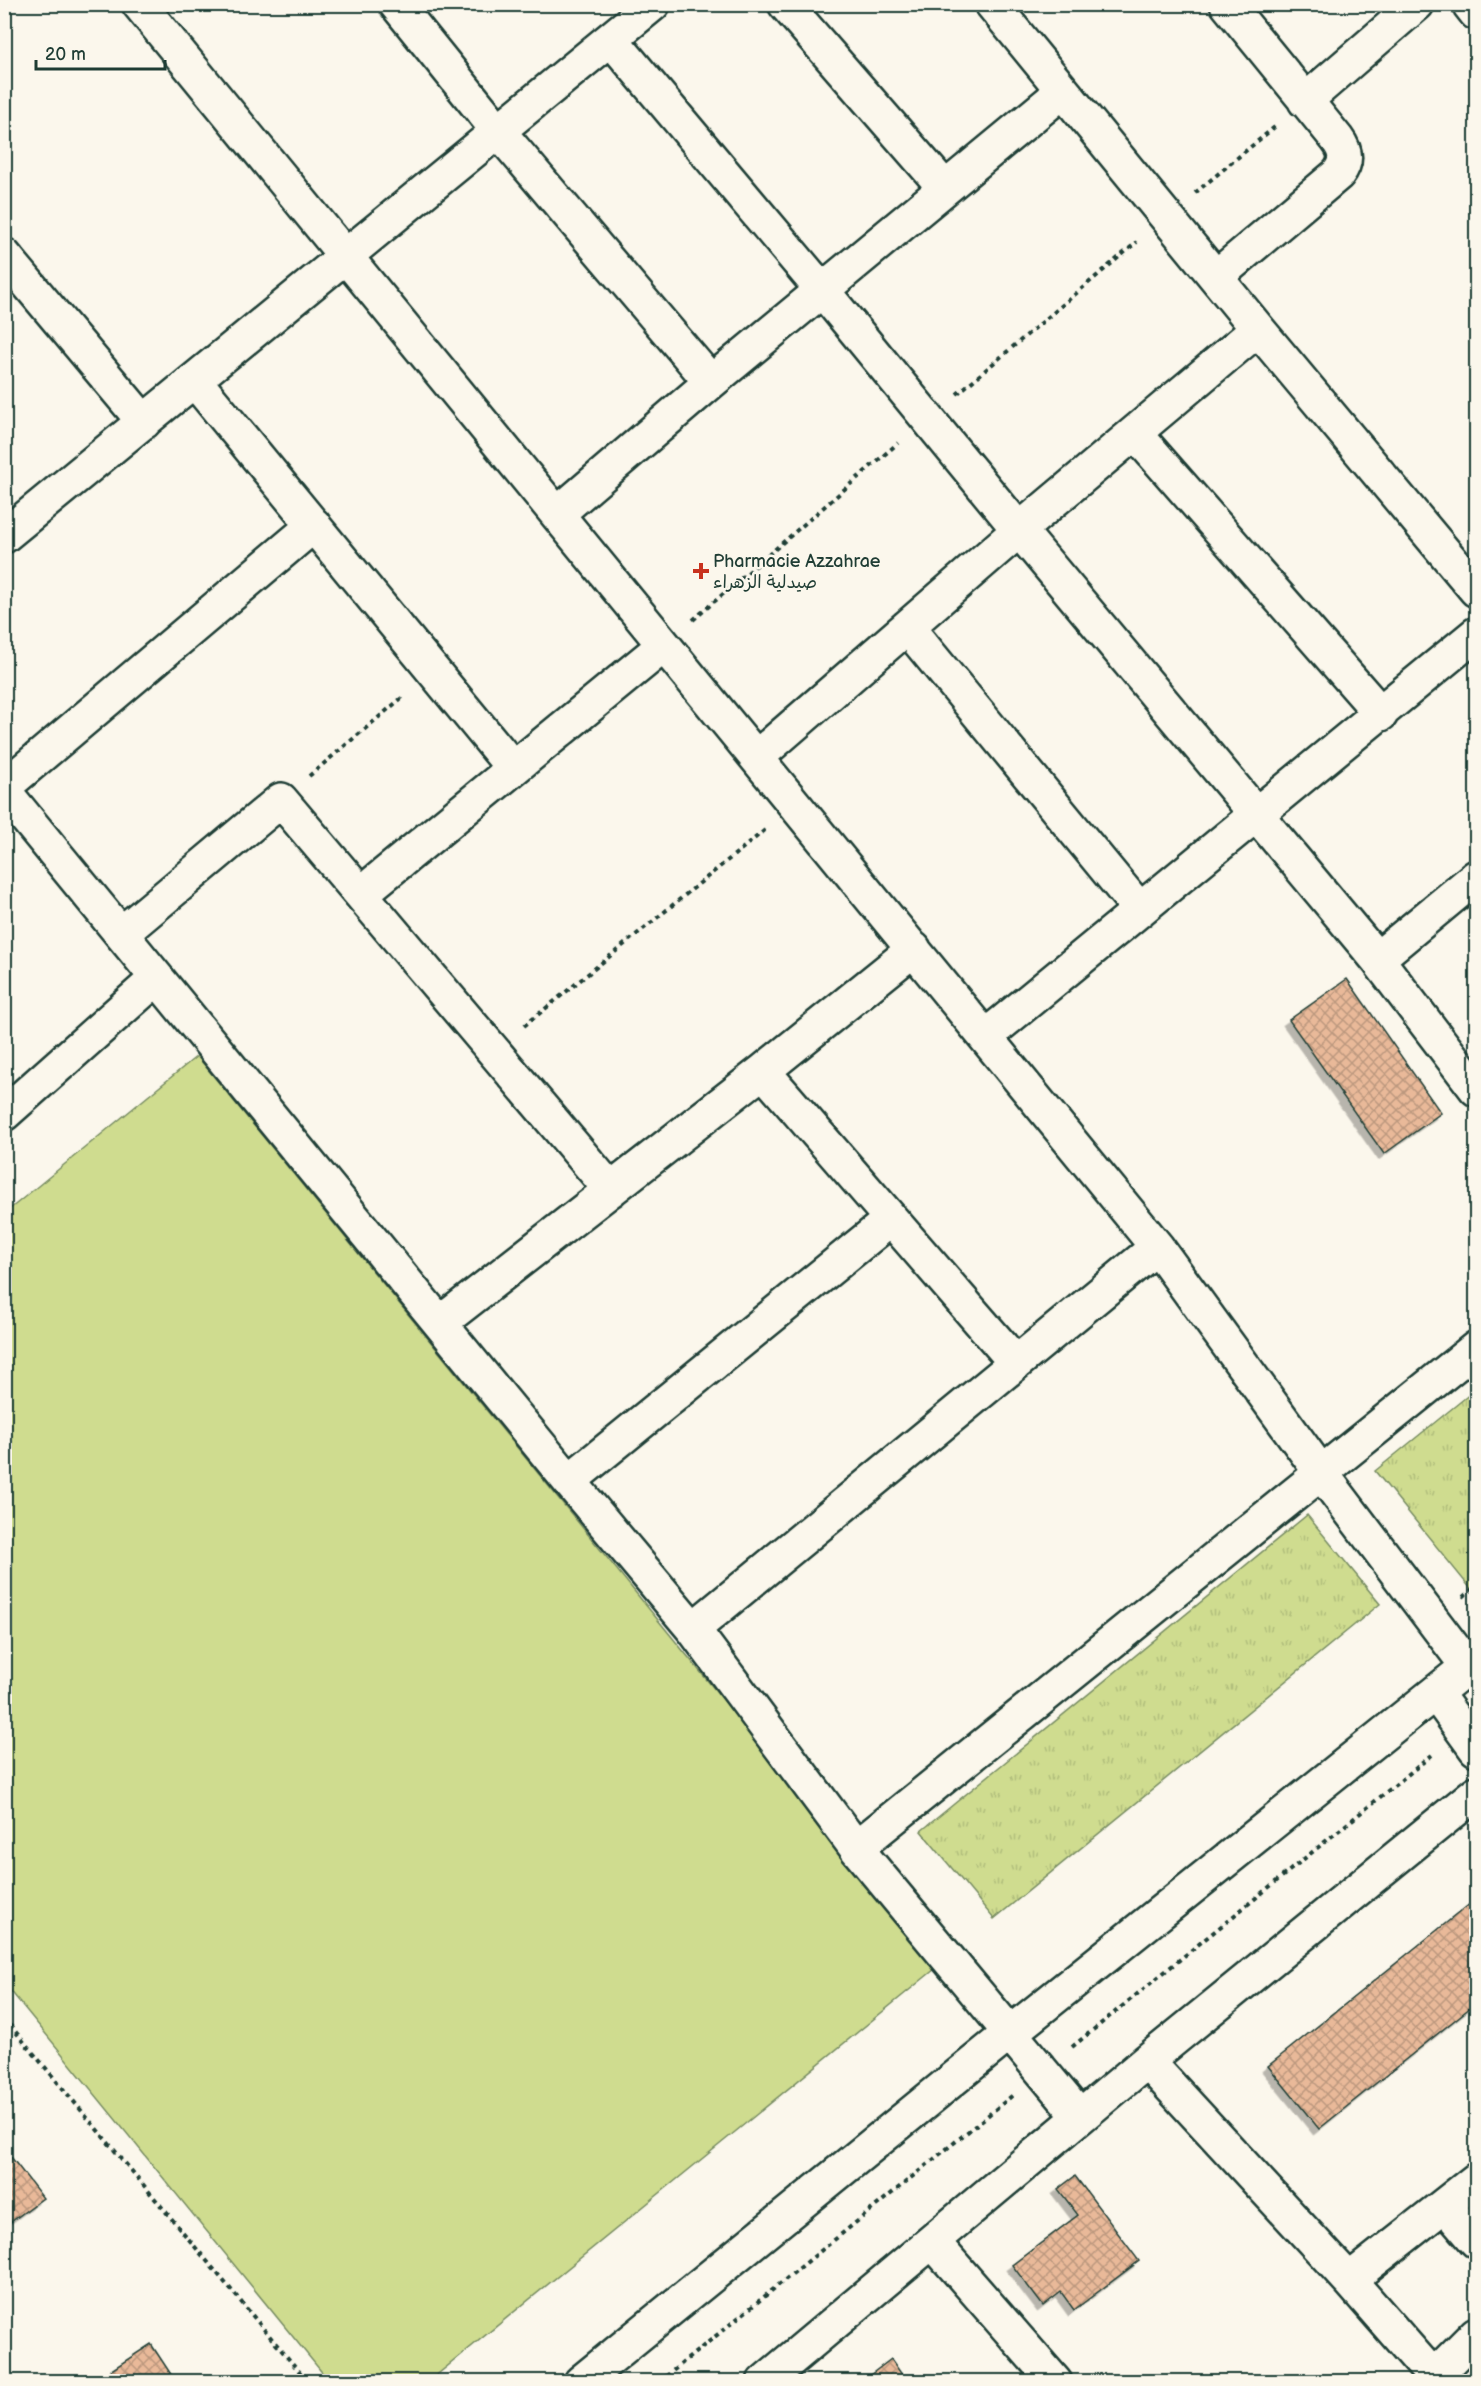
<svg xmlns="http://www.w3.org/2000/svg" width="1481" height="2386" viewBox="0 0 1481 2386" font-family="'Balsamiq Sans','Playpen Sans Arabic',sans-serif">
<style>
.green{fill:#cfdc8f;stroke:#778c62;stroke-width:1.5}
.park{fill:url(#park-tufts);stroke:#778c62;stroke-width:1.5}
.building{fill:url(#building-cross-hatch);stroke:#1f3d34;stroke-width:1.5;filter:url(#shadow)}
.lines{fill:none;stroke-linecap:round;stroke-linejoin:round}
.minor-casing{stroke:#1f3d34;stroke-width:38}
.major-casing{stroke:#1f3d34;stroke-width:38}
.path{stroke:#1f3d34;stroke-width:4;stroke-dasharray:4.5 4.5;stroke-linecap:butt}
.minor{stroke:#fbf7ec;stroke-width:33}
.major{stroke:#fbf7ec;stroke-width:33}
.poi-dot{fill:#c8321e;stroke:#fbf7ec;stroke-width:2}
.labels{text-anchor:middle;stroke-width:5;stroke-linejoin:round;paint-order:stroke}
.poi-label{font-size:18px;fill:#1f3d34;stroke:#fbf7ec;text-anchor:start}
</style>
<defs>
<pattern id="park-tufts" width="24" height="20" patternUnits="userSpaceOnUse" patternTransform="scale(1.5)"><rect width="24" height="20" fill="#cfdc8f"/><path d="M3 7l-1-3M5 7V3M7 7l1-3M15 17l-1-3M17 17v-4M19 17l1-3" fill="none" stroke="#b1be7c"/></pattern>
<pattern id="building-cross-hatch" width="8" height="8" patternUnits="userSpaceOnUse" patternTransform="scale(1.5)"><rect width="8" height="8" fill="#e9b999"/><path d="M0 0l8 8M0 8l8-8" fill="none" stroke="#bc987e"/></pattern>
<filter id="shadow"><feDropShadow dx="-5.5" dy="5.5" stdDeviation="0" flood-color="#0004"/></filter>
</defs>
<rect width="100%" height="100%" fill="#fbf7ec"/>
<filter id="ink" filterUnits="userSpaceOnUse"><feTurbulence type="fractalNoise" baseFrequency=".0167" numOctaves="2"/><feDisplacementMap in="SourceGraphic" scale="12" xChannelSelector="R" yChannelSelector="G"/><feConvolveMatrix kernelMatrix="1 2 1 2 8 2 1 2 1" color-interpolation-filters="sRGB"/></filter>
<g filter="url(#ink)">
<path class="green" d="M197,1056L940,1965L428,2382L329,2381L5,1984V1213Z"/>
<path class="park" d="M1476,1389V1593L1475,1594L1375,1471Z
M1307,1515L1380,1604L994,1919L921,1831Z"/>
<path class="building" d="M1347,979L1441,1113L1384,1154L1289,1020Z
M1476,1899V2003L1319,2129L1268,2066Z
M4,2148L43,2198L4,2227Z
M1075,2176L1139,2261L1074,2310L1061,2292L1043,2306L1012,2265L1078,2215L1058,2189Z
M151,2344L176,2382H93Z
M891,2359L907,2382H861Z"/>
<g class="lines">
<defs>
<path id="minor" d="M139,4L1157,1247L1322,1474L1468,1667
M396,4L499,132L711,382
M785,4L945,188
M992,4L1258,329L1476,590
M1469,4L1476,13
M611,39L822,290L1019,530L1377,959L1476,1089
M1305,101L1417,4
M4,255L144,422
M1216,277L1338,174C1348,161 1346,151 1337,139L1227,4
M195,381L513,768
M1135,433L1381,714
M557,514L711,382L1063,91
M4,536L653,4
M907,627L1140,910
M757,757L1019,530L1258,329
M4,787L314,525
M4,791L569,1481L693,1629L856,1848L1080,2117
M362,893L663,646
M121,934L281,800L611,1190
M1377,959L1476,877
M985,1037L1476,634
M763,1071L1016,1363
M4,1114L157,978
M440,1323L763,1071L914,949
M569,1481L890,1220
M693,1629L1157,1247
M1436,1694L1476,1749
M856,1848L1476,1348
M1147,2061L1349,2280L1433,2376
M1445,2205L1476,2241
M933,2242L1055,2382
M1349,2280L1476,2180
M764,2382L1147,2061L1476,1793
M1428,2382L1476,2334"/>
<path id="major" d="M581,2382L1010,2033L1476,1660"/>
</defs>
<use href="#minor" class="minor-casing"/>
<use href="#major" class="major-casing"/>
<path class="path" d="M1195,193L1277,125
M957,394L1137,242
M693,620L898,443
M309,776L404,696
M524,1026L765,830
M1463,1597L1476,1586
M4,2018L308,2382
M1072,2047L1432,1755
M659,2382L1013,2095"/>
<use href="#minor" class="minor"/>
<use href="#major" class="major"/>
</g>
</g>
<path class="poi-dot" d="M698 562h6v6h6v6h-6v6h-6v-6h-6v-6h6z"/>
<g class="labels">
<g class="poi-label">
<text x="713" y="567">Pharmacie Azzahrae<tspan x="713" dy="21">صيدلية الزهراء</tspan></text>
</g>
</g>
<rect width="1481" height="2386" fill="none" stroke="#fbf7ec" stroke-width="24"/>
<rect x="12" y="12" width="1457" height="2362" fill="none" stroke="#1f3d34" stroke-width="2" filter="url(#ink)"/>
<path d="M36 60v9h129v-9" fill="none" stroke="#1f3d34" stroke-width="3"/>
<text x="45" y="60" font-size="18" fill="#1f3d34" stroke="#fbf7ec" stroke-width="4.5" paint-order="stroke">20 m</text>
</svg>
